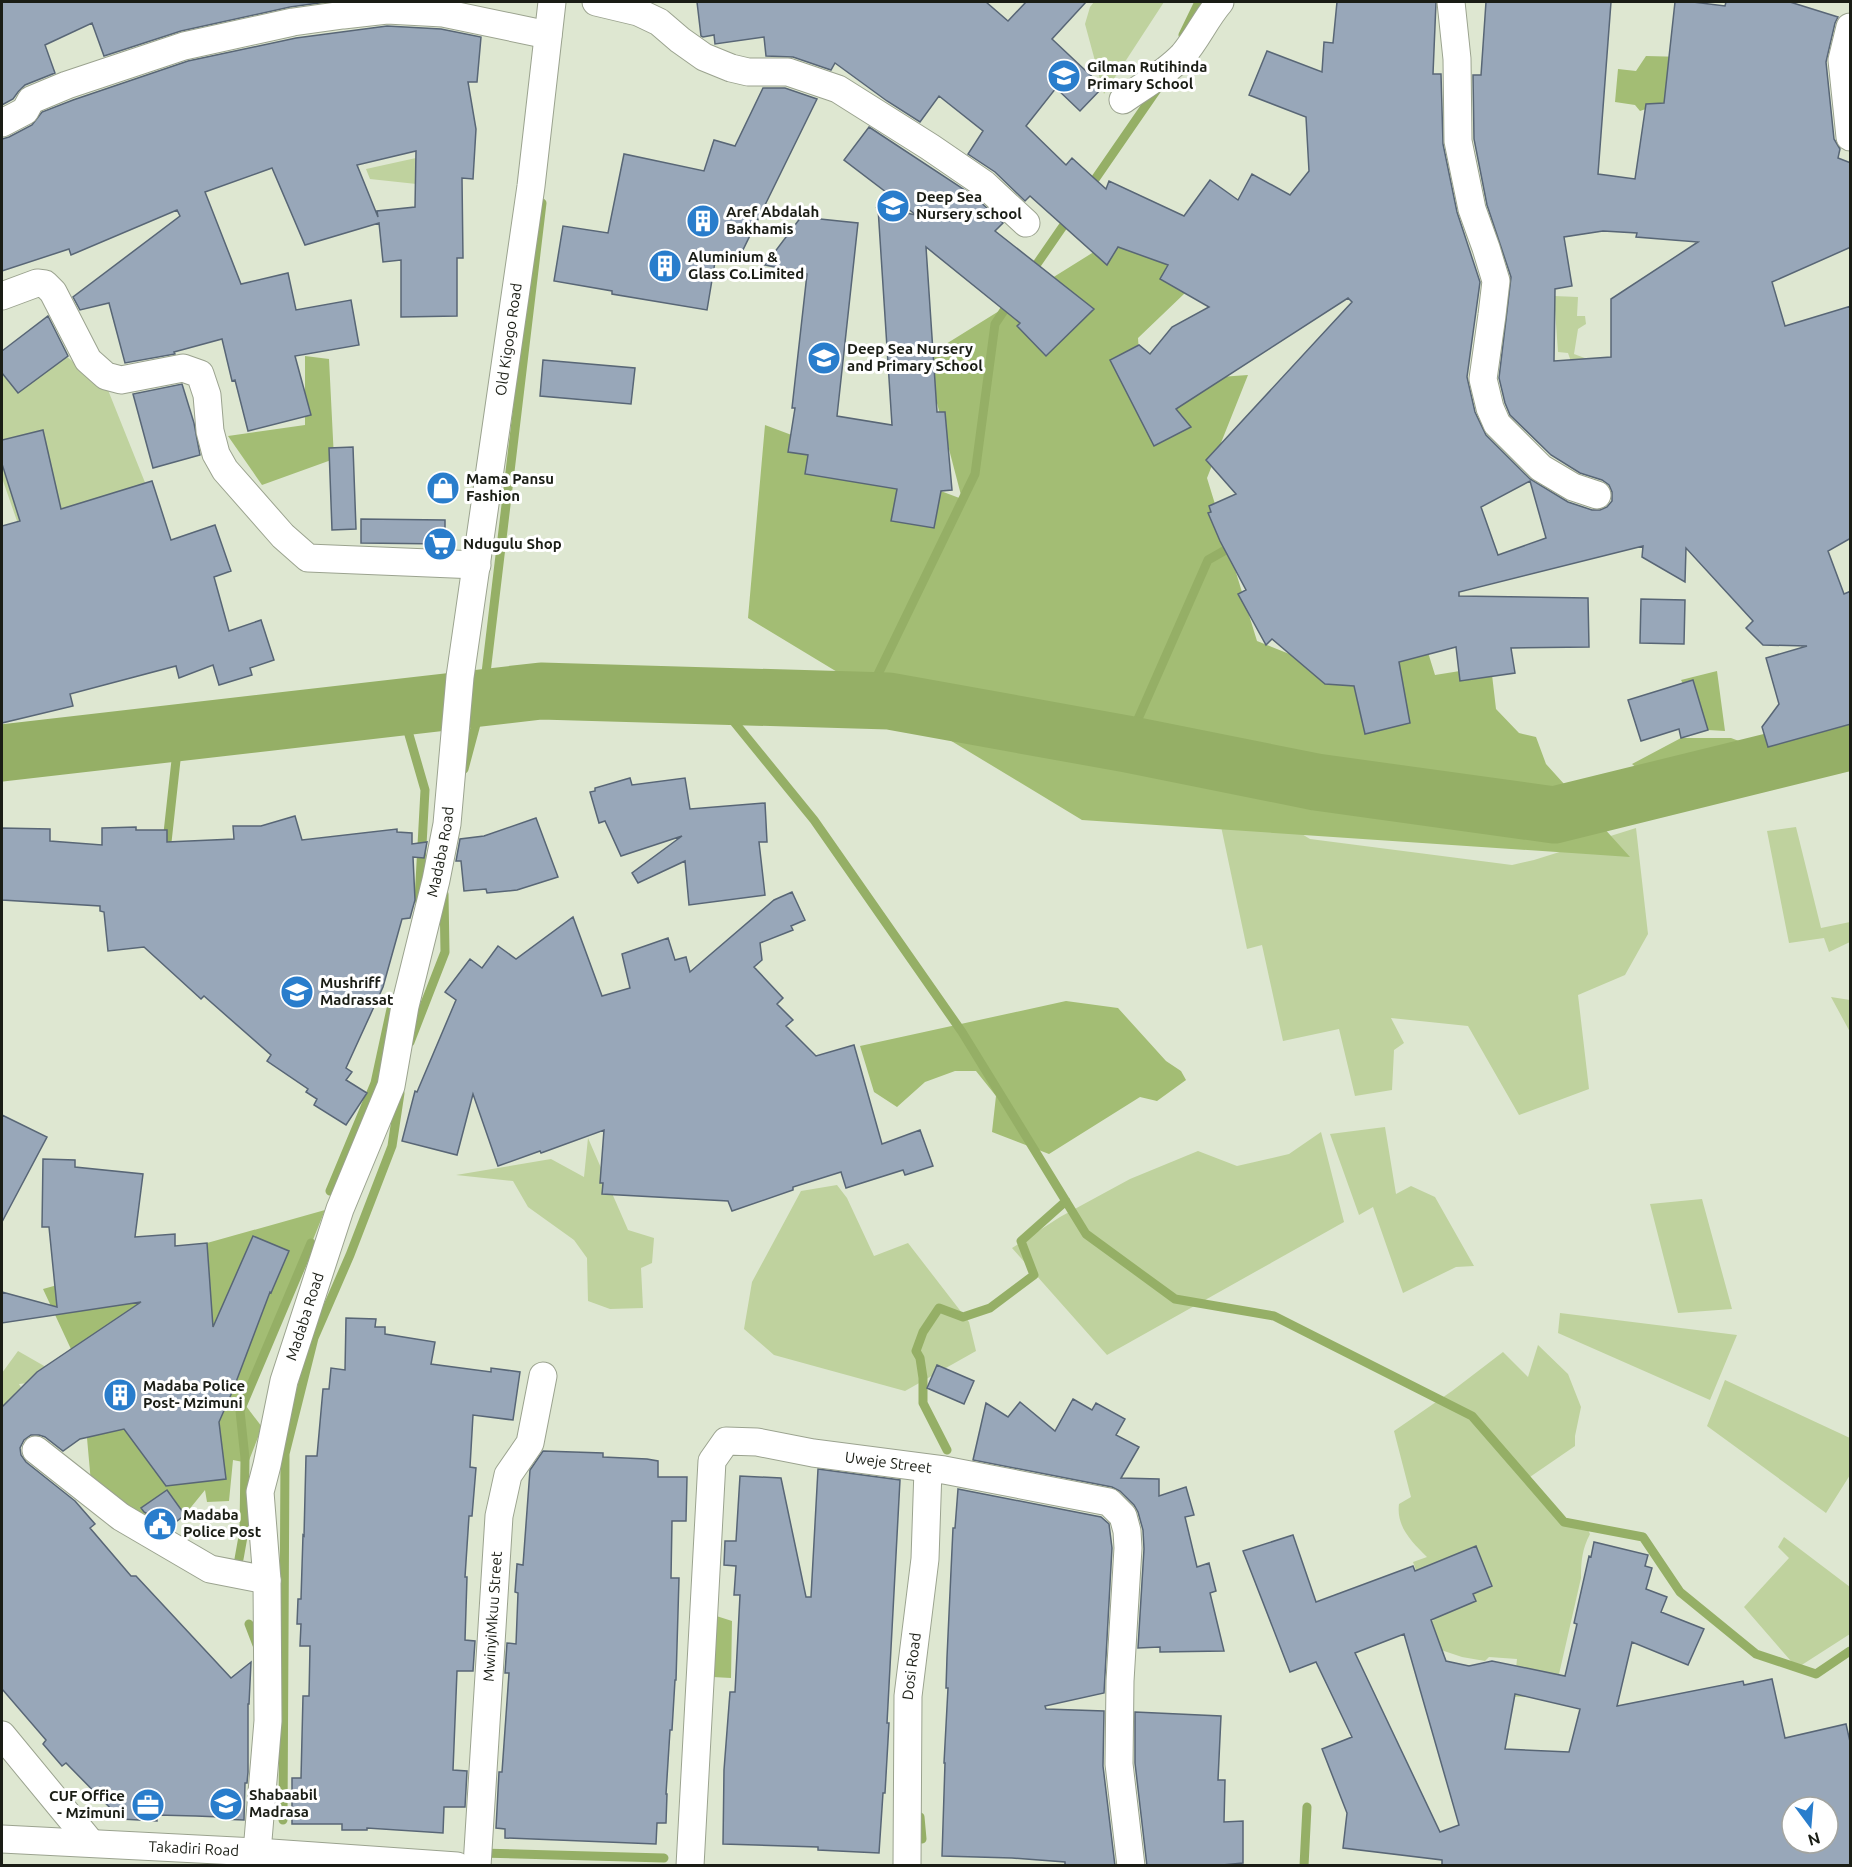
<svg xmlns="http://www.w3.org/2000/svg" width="1852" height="1867" viewBox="0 0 1852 1867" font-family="Ubuntu,sans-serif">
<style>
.green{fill:#bfd29e}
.forest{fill:#a3bd74}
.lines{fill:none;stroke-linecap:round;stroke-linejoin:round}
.stream{stroke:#95af66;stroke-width:9}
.river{stroke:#95af66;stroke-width:57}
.building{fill:#98a7b9;stroke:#586676;stroke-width:1.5;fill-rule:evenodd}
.street-casing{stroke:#9ba38f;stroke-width:29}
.street{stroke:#fff;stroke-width:27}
.labels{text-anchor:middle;stroke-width:6;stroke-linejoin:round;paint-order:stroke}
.poi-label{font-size:15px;font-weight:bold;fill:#1a1d15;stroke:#fff;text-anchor:start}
.street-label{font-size:15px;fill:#1a1d15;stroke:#fff}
</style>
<rect width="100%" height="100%" fill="#dee7d1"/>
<path class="green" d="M1094,2H1164L1104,94L1085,24L1090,7Z
M416,158L435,186L370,179L366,169Z
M1554,296L1578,297L1577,316H1585L1586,324L1578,329L1574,354L1590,360L1577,379L1568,353L1558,352Z
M66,356L108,390L146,485L17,521L2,478V376Z
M1211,779L1310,839L1512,865L1534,860L1636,828L1648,934L1625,975L1578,995L1589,1089L1519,1115L1468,1026L1391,1018L1404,1043L1394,1050L1392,1090L1355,1096L1339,1029L1283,1041L1262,945L1247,949Z
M1796,827L1821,928L1850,922V942L1829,952L1824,938L1789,943L1767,831Z
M1831,997L1850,1000V1032Z
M1385,1127L1396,1194L1411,1186L1435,1197L1474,1266L1456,1267L1403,1293L1373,1207L1359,1215L1330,1134Z
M1321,1132L1344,1222L1107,1355L1012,1248L1060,1217L1130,1179L1198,1151L1237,1166L1289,1154Z
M588,1138L628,1230L654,1238L652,1263L641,1268L643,1308L610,1309L588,1301L587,1258L574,1240L528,1207L513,1181L456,1175L551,1159L584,1177Z
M837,1185L847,1198L874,1256L908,1243L969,1322L976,1351L905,1391L774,1355L744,1329L752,1282L801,1191Z
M1702,1199L1732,1309L1678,1313L1650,1204Z
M1560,1313L1737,1335L1710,1400L1558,1333Z
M1538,1345L1568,1374L1581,1407L1575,1436V1446L1527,1479L1562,1521L1587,1528L1590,1534C1582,1549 1581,1562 1581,1578L1554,1696L1513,1697L1517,1659L1489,1657L1485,1661L1462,1657L1435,1648L1416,1630L1434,1620L1413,1562L1427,1557C1412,1542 1396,1527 1399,1504L1411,1497L1394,1431L1452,1391L1503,1352L1528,1377Z
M18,1351L67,1379L19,1384L42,1422L20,1437L2,1420V1373Z
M1725,1380L1850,1438V1475L1826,1513L1707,1426Z
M1784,1537L1850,1587V1634L1797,1668L1744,1607L1789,1558L1778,1547Z"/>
<path class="forest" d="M1646,56L1685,57L1681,97L1640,111L1635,105L1615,102L1618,69L1636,71Z
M1150,217L1185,293L1138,338L1144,424L1192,379L1248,375L1207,478L1257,641L1312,663L1379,674L1426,646L1435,675L1491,666L1496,709L1519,733L1536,737L1546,764L1630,857L1082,820L748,618L765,425L962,499L925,357Z
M305,356L329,359L334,459L262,485L228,436L305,425Z
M1717,671L1725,731L1708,730L1681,680Z
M1681,738H1731L1776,755L1748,774L1661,788L1632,764Z
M1066,1001L1118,1008L1166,1061L1181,1071L1186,1080L1157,1101L1140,1097L1049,1154L992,1132L996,1096L976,1071H955L925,1082L897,1107L874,1092L860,1046Z
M325,1210L246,1406L262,1427L248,1463L233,1460L229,1501L207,1502L205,1490L183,1517L119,1523L92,1494L87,1438L65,1372L77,1362L43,1289Z
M707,1613L732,1621L731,1678L713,1677Z"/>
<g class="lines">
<path class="stream" d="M1183,35L1199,2
M1089,188L1158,88
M1030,274L1070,216
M713,696L814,820L962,1032L1086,1234L1175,1299L1274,1316L1472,1416L1564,1522L1643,1537L1680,1592L1756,1654L1816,1674L1850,1651
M865,701L975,474L995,324L1011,300
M401,707L425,790L419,900
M1127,744L1208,560L1236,544
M464,769L483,698L542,203
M167,842L179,733
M410,1042L445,952L444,894
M330,1191L375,1083L391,1009
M947,1450L923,1403V1378L920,1358L916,1351L923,1332L939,1308L963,1317L990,1308L1034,1275L1021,1241L1066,1201
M239,1559L244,1531L245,1458L240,1411L311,1243
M249,1624L257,1645
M920,1817L922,1839
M283,1820L285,1454L314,1338L350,1255L392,1146L400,1093
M480,1853L664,1858
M1304,1866L1307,1807"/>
<path class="river" d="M2,753L541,691L889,701L1127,744L1316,782L1554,815L1850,742"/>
</g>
<path class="building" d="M2,2H326L290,7L181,31L104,56L92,23L45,45L55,73L25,85L18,92L13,99L2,105Z
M697,2H986L1008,21L1026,2H1086L1052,39L1103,87L1080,111L1056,88L1026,126L1066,165L1072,158L1106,189L1109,181L1184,216L1210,180L1238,200L1252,174L1290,195L1309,171L1306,117L1249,95L1267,51L1322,72L1324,42L1333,43L1337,2H1436L1433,74H1441L1443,144L1457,212L1480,282L1467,377L1475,412L1486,435L1530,479L1568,502L1592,510H1600L1607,507L1612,501V492L1609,485L1602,480L1580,473L1551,455L1510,415L1505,403L1499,378L1511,277L1487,205L1474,139L1473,75H1481L1486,2H1611L1598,174L1635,179L1646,104L1664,103L1675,2H1693L1725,6L1726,2H1790L1838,17L1835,23L1826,62L1834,139L1840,149L1838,158L1851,163V247L1772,282L1785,326L1851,306V538L1828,551L1844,594L1851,591V724L1768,747L1762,727L1779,704L1766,658L1807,646L1763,645L1746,628L1753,621L1686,548L1685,582L1642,557L1643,546L1459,592V596L1588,598L1589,647L1511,648L1515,673L1460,681L1456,647L1399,662L1410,723L1365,734L1354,686L1325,684L1272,639L1266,645L1238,594L1246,590L1220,541L1208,513L1211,512L1209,506L1236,494L1206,460L1352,302L1348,298L1176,409L1191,427L1154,446L1110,360L1139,345L1150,354L1172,327L1209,307L1160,279L1168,265L1118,247L1107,265L1030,196L1025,201L995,172L968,154L983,131L939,96L920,122L887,101L835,63L831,70L793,57L766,56L764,37L715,44L714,35L703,37L701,36ZM1603,231L1637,233L1636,237L1698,242L1611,299V357L1554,361L1555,289L1572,286L1564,237ZM1530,481L1546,538L1498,555L1481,507Z
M387,26L441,29L481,37L477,82H468L476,129L473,179L462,178L463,258H457V316L401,317V260L383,262L379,223L305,245L272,168L205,192L241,284L288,273L296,310L351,300L359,345L295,356L311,415L248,431L235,380L232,381L222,339L174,352L175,354L125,363L109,303L80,310L73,297L180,216L177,210L71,255L69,249L2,271V139L9,137L32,125L42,112L73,100L188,61L296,38ZM416,151L415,207L377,211L378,217L357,165Z
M763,88H785L817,99L738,260L716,256L707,310L612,294V291L554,281L563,226L608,233L624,154L704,171L714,140L735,146Z
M869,127L974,196L1003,223L995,231L1094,309L1046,356L1017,326L1020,323L926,247L937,412H945L952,490L941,491L934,528L891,521L897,489L805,474L808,455L788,452L795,408H792L807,274L765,265L801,217L858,223L837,416L892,425L878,208L876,207L916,215L844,160Z
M48,316L68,356L18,393L2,373V351Z
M543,360L635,368L631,404L540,396Z
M182,384L194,423L200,455L153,468L133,394Z
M43,430L61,509L152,481L171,540L215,525L231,571L214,577L229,631L261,620L274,660L250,668L252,675L219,685L213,665L179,678L176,666L70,694L73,706L2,723V526L20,521L2,464V440Z
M353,447L356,529L332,530L329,448Z
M361,519L445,520V544L361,543Z
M1641,599L1685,600L1684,644L1640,643Z
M1693,680L1708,730L1681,738L1679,729L1641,741L1628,700Z
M630,778L632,785L685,778L690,809L765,803L767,842H759L765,895L689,905L685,861L638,883L632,873L682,836L621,856L605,821L599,823L590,792L595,791V788Z
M295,816L302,840L397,829V832L412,833V844L427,842L424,858L413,857L415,900L410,918L402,919L383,987L346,1068L352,1072L346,1080L367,1093L346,1125L314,1105L317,1099L306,1092L308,1089L267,1061L271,1055L204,996L201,999L144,947L108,951L104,912L100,911V906L2,900V828L50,829V841L102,845V828L136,827V830H167V842L234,839L233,826H261Z
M536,818L558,877L517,890L487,893L486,889L464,891L461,861H456L460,839L484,836Z
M792,892L805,920L791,926L793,930L760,943L762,960L754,967L783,998L777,1004L793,1020L786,1026L816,1056L854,1045L882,1144L920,1130L933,1166L905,1175L903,1170L846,1188L841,1172L793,1187V1190L732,1211L728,1201L602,1194L603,1183H600L604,1130L541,1153L540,1151L498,1166L473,1094L457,1155L402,1141L415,1091L417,1092L456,1000L445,992L470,959L482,968L498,946L516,959L573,917L602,996L630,988L622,954L668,938L675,960L686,957L690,972L774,900Z
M2,1115L47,1137L2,1222Z
M43,1159L75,1160V1167L143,1174L135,1237L175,1234V1246L207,1243L213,1327L253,1236L289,1251L271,1293L270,1292L233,1390L219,1422L226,1479L166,1486L124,1429L80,1439L63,1451L45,1437L39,1435H31L24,1440L20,1448L21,1455L26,1462L75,1501L95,1524L90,1528L131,1576H136L231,1678L251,1662L249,1704H248V1772L247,1783H245L244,1820L220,1819V1817L196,1816L157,1815V1821L121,1819L66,1763L62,1766L43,1744L46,1740L2,1689V1407L37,1372L141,1302L2,1323V1292L57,1307L49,1227H42Z
M346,1318L376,1319L375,1327H385V1334L435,1342L431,1364L491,1372V1368L520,1372L513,1420L473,1415L470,1467L476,1468L472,1516H469L465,1577H467L465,1640L475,1641L473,1671H457L453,1770L467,1771L465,1807H444L443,1833L367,1828V1830H342V1824H292V1778H301L303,1696H309L310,1646H300L301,1624H297L298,1599H301L303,1535L304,1536L306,1456H317L323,1389H329L331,1368L345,1370Z
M937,1365L974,1381L964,1404L927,1388Z
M1073,1399L1092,1410L1096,1403L1125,1419L1116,1435L1139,1447L1121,1478L1159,1479V1496L1186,1487L1194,1515L1185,1517L1197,1567L1209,1563L1216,1591L1210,1593L1224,1651L1160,1652V1647L1138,1648L1144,1549L1143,1530L1138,1512L1134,1505L1120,1491L1112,1487L973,1460L986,1403L1008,1417L1020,1402L1055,1431Z
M543,1451L603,1453V1457L647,1459L658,1461V1477H687L686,1521H672L671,1578H679L676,1680H675L672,1730H670L666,1794H667L666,1823H657L656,1844L505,1838V1829L496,1828L499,1772H502L509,1673H505L507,1643L516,1644L518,1593L515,1592L517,1564L523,1565L530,1470Z
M818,1469L900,1480L887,1723H889L885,1793H883L879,1853L818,1850V1847L723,1844L724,1770L730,1692H735L740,1595H734L736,1566L724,1565L725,1541H736L740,1476L781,1478L806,1597H811Z
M958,1489L1101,1517L1109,1524L1112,1548L1104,1693L1045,1706L1046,1709L1104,1711L1103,1766L1115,1866H1065V1862L1012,1858L942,1856L945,1763H944L948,1688H946L947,1657L953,1528H955Z
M167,1490L185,1515L169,1527L144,1512L141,1508Z
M1293,1535L1316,1602L1413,1566L1415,1571L1476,1546L1492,1586L1473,1594L1476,1601L1431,1620L1446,1661L1469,1666L1492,1661L1565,1676L1577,1624L1574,1623L1589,1556L1591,1557L1594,1542L1648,1555L1645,1566L1652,1568L1646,1589L1667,1597L1661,1612L1704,1629L1688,1665L1632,1642L1617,1706L1743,1681L1744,1685L1772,1679L1785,1738L1846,1724L1851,1746V1866H1442V1860L1343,1848L1347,1813L1322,1749L1352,1737L1316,1662L1290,1672L1243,1551ZM1404,1634L1459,1825L1440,1832L1355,1653ZM1515,1694L1580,1709L1569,1752L1505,1749ZM1792,1807H1828V1843H1792Z
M1135,1712L1221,1716L1218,1780H1225L1224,1822L1243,1821V1863L1212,1866H1147L1135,1763Z"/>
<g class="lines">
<defs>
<g id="street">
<path d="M596,2L638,12L659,22L680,40L704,57L731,68L748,72H788L838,89L930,147L984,184L1026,223"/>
<path d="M1451,2L1457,59L1458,141L1472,209L1486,248L1496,281L1492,315L1483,379L1490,408L1497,424L1541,468L1573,487L1597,495"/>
<path d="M1850,27L1842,60L1850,137"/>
<path d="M1123,100C1143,86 1166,73 1183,55C1197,39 1206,18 1220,2"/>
<path d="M2,123L25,111L31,100L67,85L184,46L293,22L343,15L387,10L443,13L548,35"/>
<path d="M2,296L37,283L45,284L53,292L88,360L106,376L121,380L183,368L200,374L207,395L210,431L216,454L225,470L283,536L308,558L477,565"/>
<path d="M36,1450L121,1517L210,1569L267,1580"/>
<path d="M2,1735L91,1843"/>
<path id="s1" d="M2,1839L257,1852L457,1866"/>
<path id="s2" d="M257,1852L268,1721L267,1580L260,1492L267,1465L284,1381L340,1209L391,1086L405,1006L436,880L447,824L460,677L531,186L552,2"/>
<path id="s3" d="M477,1866L499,1516L508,1475L530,1443L543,1376"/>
<path id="s4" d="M690,1866L712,1461L726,1441L757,1442L813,1453L944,1470L1109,1502L1123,1516L1127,1531L1128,1548L1120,1681L1119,1764L1131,1866"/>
<path id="s5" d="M907,1866L908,1696L925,1559L928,1469"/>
</g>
</defs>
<use href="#street" class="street-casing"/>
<use href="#street" class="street"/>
</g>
<defs>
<symbol id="school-disc" viewBox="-11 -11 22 22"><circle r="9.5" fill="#297dcc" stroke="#fff"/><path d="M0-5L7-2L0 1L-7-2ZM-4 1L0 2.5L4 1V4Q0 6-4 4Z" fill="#fff"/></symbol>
<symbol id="building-disc" viewBox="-11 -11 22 22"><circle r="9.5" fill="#297dcc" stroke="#fff"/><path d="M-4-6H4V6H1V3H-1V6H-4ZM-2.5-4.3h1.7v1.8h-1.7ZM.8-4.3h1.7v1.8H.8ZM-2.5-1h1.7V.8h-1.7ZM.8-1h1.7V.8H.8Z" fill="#fff"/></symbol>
<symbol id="shop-disc" viewBox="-11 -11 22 22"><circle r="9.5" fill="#297dcc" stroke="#fff"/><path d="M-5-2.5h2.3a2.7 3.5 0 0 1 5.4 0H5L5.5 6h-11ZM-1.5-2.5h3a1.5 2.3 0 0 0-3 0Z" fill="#fff"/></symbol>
<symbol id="supermarket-disc" viewBox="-11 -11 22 22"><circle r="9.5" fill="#297dcc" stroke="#fff"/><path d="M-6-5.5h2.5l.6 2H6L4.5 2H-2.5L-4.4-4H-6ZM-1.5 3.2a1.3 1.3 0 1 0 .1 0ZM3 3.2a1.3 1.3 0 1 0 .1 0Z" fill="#fff"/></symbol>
<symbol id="civic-disc" viewBox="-11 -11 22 22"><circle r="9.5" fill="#297dcc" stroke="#fff"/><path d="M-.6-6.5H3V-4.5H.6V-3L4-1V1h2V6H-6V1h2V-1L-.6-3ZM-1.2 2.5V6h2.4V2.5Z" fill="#fff"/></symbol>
<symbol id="office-disc" viewBox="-11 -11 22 22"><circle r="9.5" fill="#297dcc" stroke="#fff"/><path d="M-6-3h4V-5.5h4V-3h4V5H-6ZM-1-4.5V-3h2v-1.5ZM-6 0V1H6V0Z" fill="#fff"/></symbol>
</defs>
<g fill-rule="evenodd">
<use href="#school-disc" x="1045" y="57" width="38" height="38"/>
<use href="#school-disc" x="874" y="187" width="38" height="38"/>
<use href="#building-disc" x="684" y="202" width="38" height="38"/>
<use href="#building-disc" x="646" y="247" width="38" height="38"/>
<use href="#school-disc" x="805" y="339" width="38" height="38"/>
<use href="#shop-disc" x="424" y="469" width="38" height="38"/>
<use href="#supermarket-disc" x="421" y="525" width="38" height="38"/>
<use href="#school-disc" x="278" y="973" width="38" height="38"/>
<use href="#building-disc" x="101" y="1376" width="38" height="38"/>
<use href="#civic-disc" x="141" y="1505" width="38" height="38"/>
<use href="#school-disc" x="207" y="1785" width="38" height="38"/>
<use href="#office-disc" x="129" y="1786" width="38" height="38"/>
</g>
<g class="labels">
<g class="poi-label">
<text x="1087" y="72">Gilman Rutihinda<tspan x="1087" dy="17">Primary School</tspan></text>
<text x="916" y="202">Deep Sea<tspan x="916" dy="17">Nursery school</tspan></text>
<text x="726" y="217">Aref Abdalah<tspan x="726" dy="17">Bakhamis</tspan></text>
<text x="688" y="262">Aluminium &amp;<tspan x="688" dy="17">Glass Co.Limited</tspan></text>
<text x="847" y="354">Deep Sea Nursery<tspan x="847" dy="17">and Primary School</tspan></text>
<text x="466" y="484">Mama Pansu<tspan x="466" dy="17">Fashion</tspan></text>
<text x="463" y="549">Ndugulu Shop</text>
<text x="320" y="988">Mushriff<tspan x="320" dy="17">Madrassat</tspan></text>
<text x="143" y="1391">Madaba Police<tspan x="143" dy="17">Post- Mzimuni</tspan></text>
<text x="183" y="1520">Madaba<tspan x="183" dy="17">Police Post</tspan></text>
<text x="249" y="1800">Shabaabil<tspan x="249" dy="17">Madrasa</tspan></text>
<text x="125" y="1801" text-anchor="end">CUF Office<tspan x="125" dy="17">- Mzimuni</tspan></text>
</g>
<g class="street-label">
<text dy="5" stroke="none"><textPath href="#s2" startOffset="1545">Old Kigogo Road</textPath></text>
<text dy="5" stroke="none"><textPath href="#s2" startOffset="1028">Madaba Road</textPath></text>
<text dy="5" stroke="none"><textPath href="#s2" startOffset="542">Madaba Road</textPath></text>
<text dy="5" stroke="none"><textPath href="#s4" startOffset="594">Uweje Street</textPath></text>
<text dy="5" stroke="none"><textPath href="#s3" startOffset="250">MwinyiMkuu Street</textPath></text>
<text dy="5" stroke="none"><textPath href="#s5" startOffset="200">Dosi Road</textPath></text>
<text dy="5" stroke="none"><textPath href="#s1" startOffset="192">Takadiri Road</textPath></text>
</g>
</g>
<rect width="1852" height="1867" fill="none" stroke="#1a1d15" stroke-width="6"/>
<g transform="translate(1810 1825) rotate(164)"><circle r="28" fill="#ffffff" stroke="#a3a5a1" stroke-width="1.5"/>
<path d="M0-4.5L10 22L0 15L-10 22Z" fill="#297dcc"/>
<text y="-9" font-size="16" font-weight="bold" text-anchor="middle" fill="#1a1d15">N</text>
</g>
</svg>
